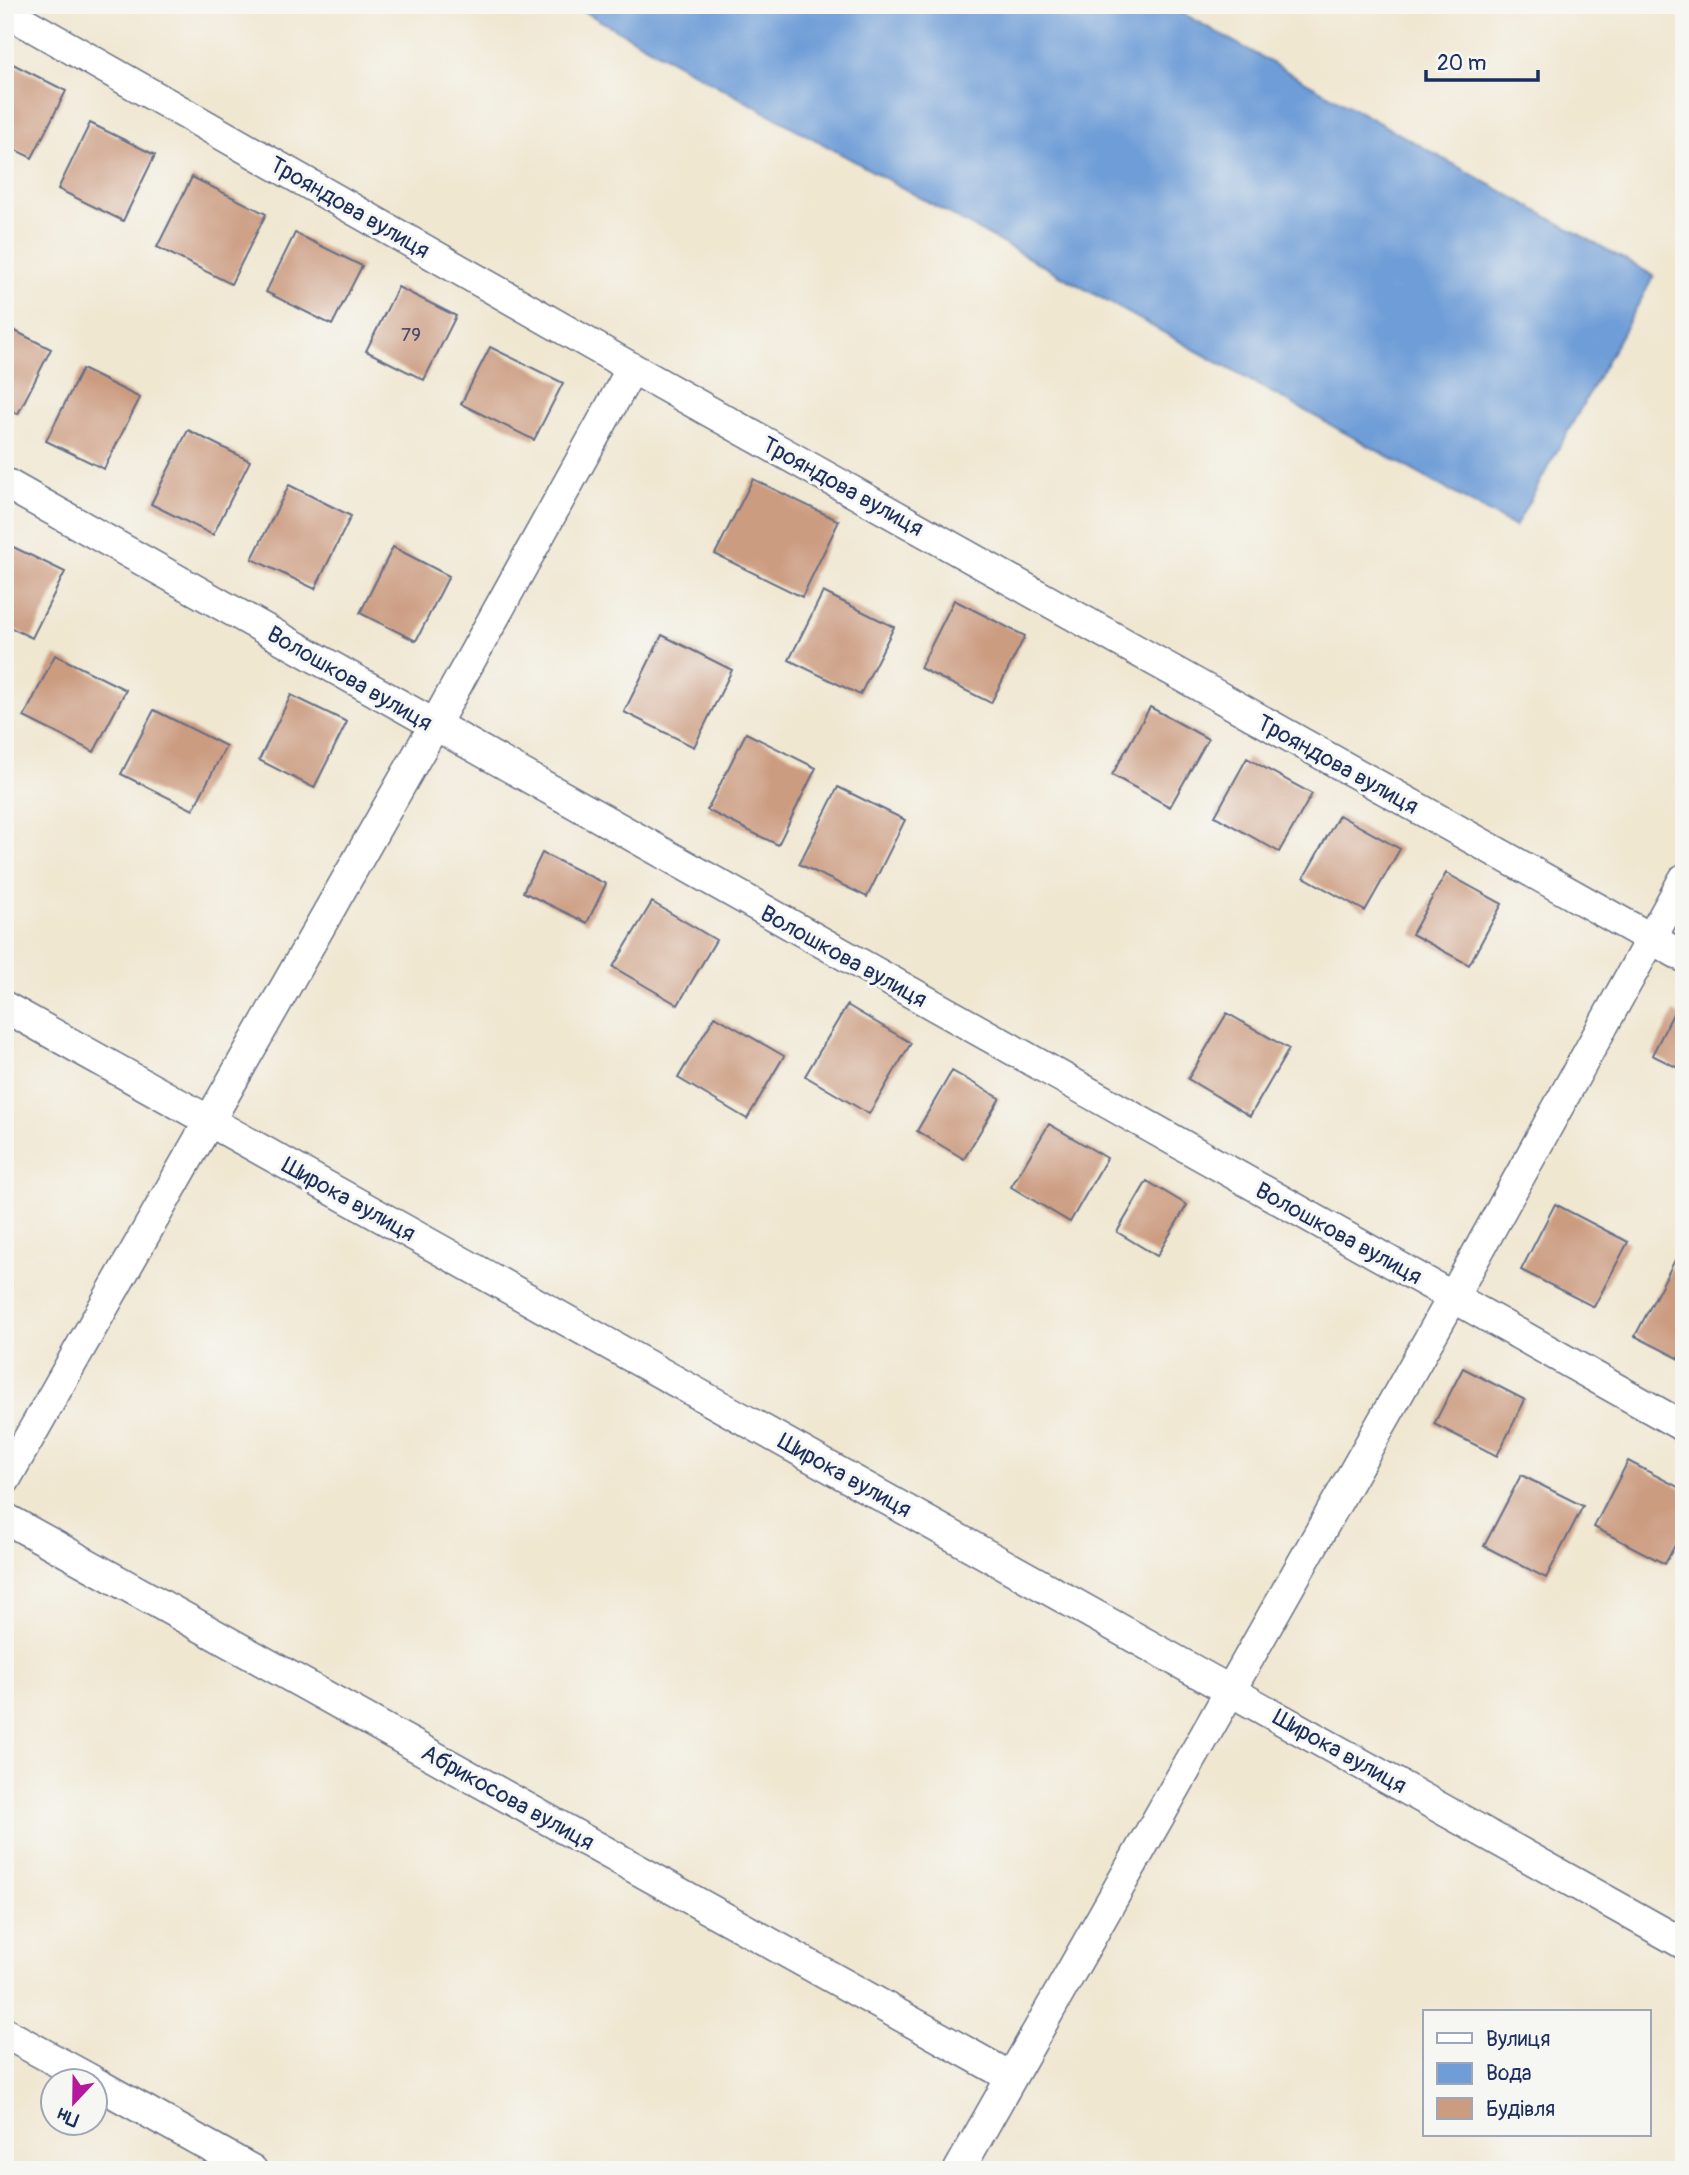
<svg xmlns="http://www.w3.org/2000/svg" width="1689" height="2175" viewBox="0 0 1689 2175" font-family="Pangolin,sans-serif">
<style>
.water{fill:#6e9dd7;stroke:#44669a;stroke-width:2}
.building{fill:#cc9c81}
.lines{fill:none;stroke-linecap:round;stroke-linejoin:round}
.minor-casing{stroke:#666f86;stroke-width:33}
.minor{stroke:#fff;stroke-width:30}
.labels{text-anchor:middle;stroke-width:6;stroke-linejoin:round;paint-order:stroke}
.number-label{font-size:19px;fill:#474a67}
.street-label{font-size:23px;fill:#1b2f5e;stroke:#f6f6f2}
</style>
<rect width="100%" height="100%" fill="#f6f6f2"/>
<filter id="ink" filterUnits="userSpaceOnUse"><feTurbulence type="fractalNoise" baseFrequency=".0143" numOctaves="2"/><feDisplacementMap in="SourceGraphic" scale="14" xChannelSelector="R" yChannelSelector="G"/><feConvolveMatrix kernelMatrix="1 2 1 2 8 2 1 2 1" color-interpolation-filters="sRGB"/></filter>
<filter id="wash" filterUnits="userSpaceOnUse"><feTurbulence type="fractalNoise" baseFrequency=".00686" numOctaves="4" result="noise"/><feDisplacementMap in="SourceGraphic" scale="28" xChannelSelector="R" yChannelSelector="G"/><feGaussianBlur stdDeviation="1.57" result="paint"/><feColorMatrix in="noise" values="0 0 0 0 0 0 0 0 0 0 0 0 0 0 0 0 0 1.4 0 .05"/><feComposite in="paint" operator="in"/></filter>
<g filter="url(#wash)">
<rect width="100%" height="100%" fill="#f0e7d1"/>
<path class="water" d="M572,5H1168L1654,276L1515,527Z"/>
<g id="blocks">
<path class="building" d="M7,61L66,91L32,158L5,145Z
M90,123L155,155L123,221L58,189Z
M192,177L266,214L231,284L157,247Z
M295,233L362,266L332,325L266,292Z
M398,287L456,316L424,380L366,351Z
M5,326L51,349L18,414L5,408Z
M490,347L563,383L534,440L461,404Z
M82,369L140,398L104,469L46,441Z
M188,430L250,461L213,535L151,504Z
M753,479L839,521L802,597L715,554Z
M289,485L351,516L315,589L252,559Z
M5,543L65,572L32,638L5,625Z
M393,547L449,576L416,641L360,613Z
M823,592L894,627L860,695L789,660Z
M954,600L1025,636L991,703L920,668Z
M662,635L732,670L694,747L624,712Z
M55,655L126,690L94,752L24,717Z
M291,695L347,722L314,788L259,760Z
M1150,707L1208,739L1170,807L1112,775Z
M154,710L226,746L193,810L121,774Z
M746,733L816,768L778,845L707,810Z
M1247,758L1312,794L1279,852L1215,816Z
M838,787L905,820L867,897L799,864Z
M1339,815L1400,849L1365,911L1304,877Z
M542,853L606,884L587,923L523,892Z
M1446,873L1502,904L1469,965L1412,934Z
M652,902L716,940L678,1005L613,967Z
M847,1005L911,1043L869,1114L805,1076Z
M1674,1012L1684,1018L1682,1070L1652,1055Z
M1227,1013L1289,1049L1250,1116L1188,1079Z
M715,1016L784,1056L747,1119L678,1078Z
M952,1071L1000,1098L964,1159L917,1131Z
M1049,1124L1107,1158L1070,1222L1011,1187Z
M1147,1181L1187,1205L1157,1256L1117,1232Z
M1555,1204L1628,1242L1594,1307L1521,1270Z
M1675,1260L1684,1264V1361L1635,1336Z
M1463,1368L1525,1400L1497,1456L1434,1424Z
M1628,1461L1684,1490V1528L1665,1564L1594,1527Z
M1521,1475L1583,1506L1546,1578L1484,1546Z"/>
</g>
</g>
<g filter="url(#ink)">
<use href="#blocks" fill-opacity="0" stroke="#666f86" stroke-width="2"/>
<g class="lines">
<defs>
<path id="minor" d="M5,11L632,368L1684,957
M5,483L1684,1427
M5,1007L1684,1944
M5,1480L434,726L632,368
M5,1518L1011,2077
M5,2033L91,2080
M94,2082L252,2170
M959,2170L1453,1297L1684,879"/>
</defs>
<use href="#minor" class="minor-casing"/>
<use href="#minor" class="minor"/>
</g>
</g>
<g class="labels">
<g class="number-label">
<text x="411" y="341">79</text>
</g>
<g class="street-label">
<text transform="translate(350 207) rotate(30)" y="8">Трояндова вулиця</text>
<text transform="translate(843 486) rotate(29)" y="8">Трояндова вулиця</text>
<text transform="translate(350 678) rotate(30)" y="8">Волошкова вулиця</text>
<text transform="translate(1338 764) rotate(29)" y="8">Трояндова вулиця</text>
<text transform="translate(844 956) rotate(29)" y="8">Волошкова вулиця</text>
<text transform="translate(349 1199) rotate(29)" y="8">Широка вулиця</text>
<text transform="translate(1339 1233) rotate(29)" y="8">Волошкова вулиця</text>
<text transform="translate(845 1475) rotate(29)" y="8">Широка вулиця</text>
<text transform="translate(1340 1751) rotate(29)" y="8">Широка вулиця</text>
<text transform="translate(508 1797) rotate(29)" y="8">Абрикосова вулиця</text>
</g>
</g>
<rect width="1689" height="2175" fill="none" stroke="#f6f6f2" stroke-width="28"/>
<rect x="1423" y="2010" width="228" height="126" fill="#f6f6f2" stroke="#9ea6b7" stroke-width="2"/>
<rect x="1437" y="2033" width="35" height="10" fill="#ffffff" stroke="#9ea6b7" stroke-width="2"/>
<text x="1486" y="2046" font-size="21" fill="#1b2f5e">Вулиця</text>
<rect x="1437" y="2063" width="35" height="21" fill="#6e9dd7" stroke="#9ea6b7" stroke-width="2"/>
<text x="1486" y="2080" font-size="21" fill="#1b2f5e">Вода</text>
<rect x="1437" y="2098" width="35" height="21" fill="#cc9c81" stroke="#9ea6b7" stroke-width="2"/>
<text x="1486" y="2116" font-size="21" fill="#1b2f5e">Будівля</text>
<g transform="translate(74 2102) rotate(202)"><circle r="33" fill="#f6f6f2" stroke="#9ea6b7" stroke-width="2"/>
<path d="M0-5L12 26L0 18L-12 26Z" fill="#b5179e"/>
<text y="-10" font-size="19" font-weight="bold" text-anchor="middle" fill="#1b2f5e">Пн</text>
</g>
<path d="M1426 70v10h112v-10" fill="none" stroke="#1b2f5e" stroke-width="3.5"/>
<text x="1437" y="70" font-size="21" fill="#1b2f5e" stroke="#f6f6f2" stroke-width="5" paint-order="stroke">20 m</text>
</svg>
